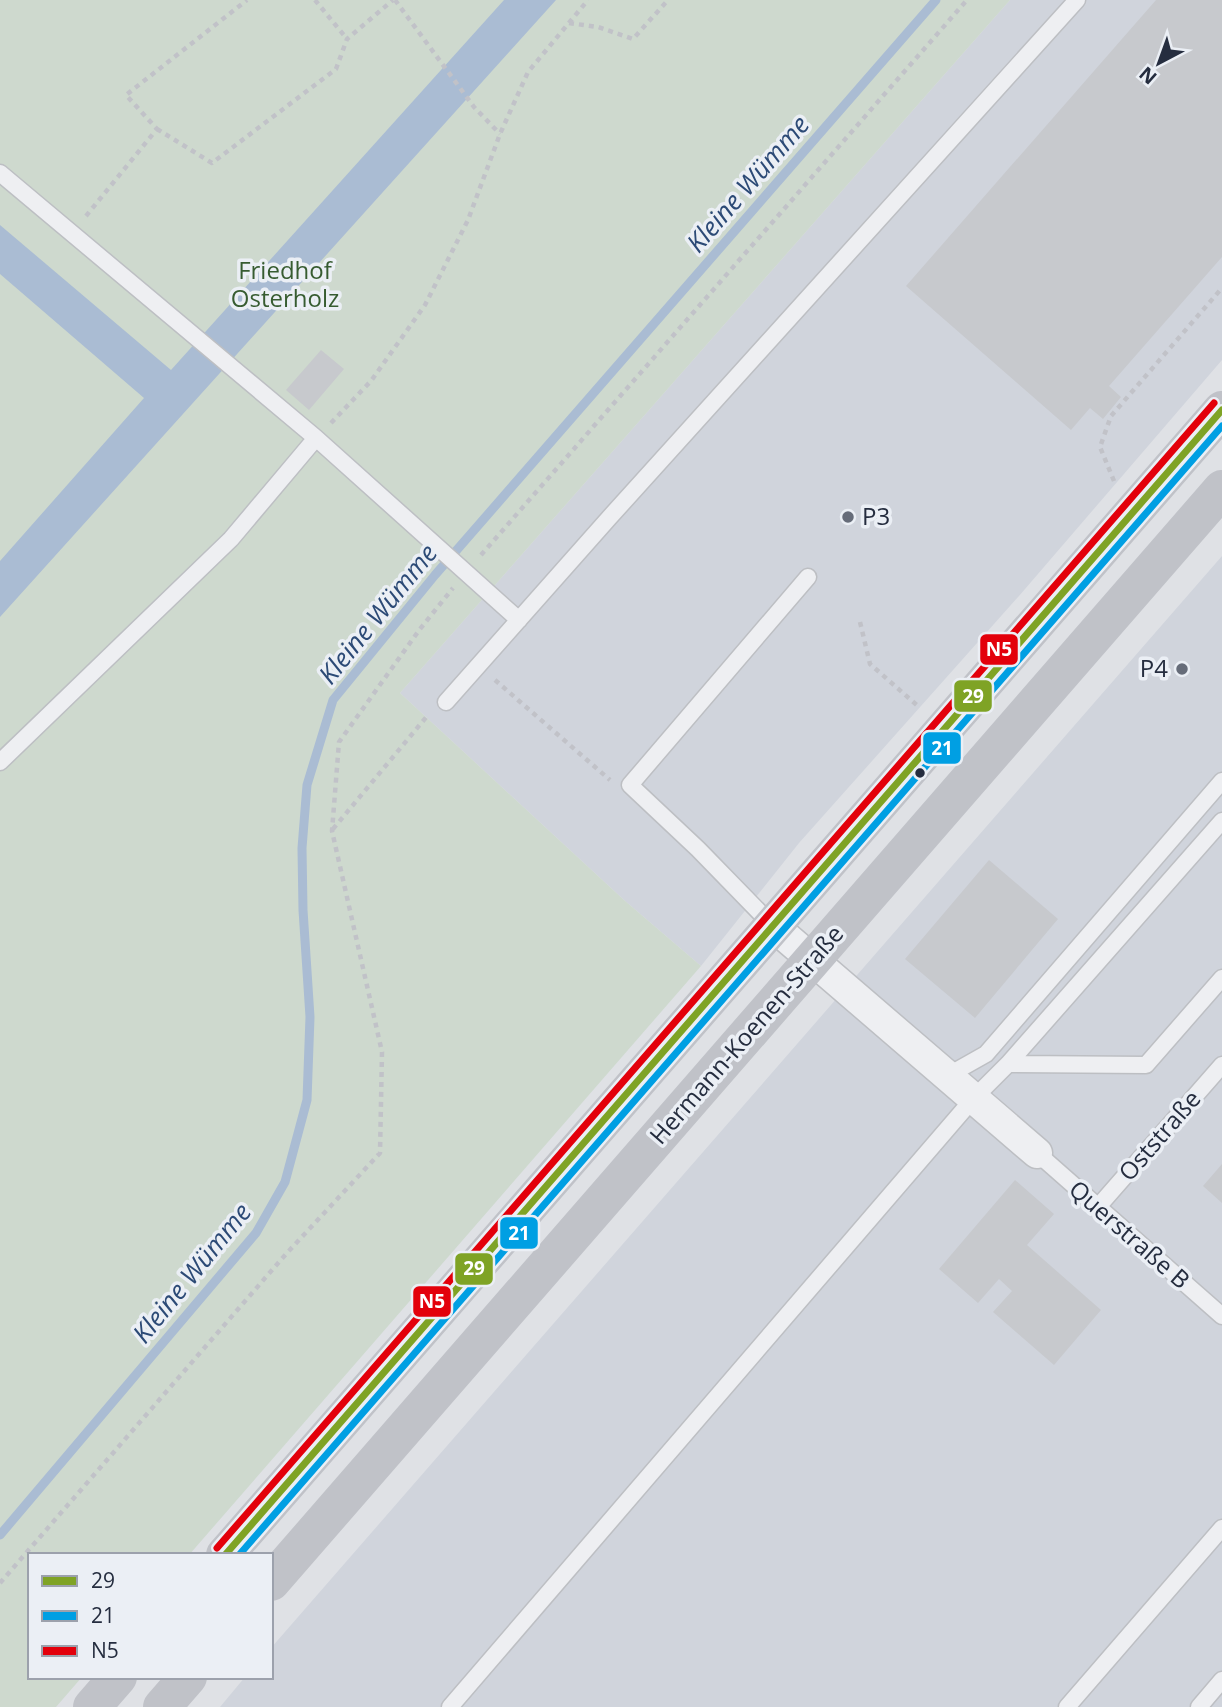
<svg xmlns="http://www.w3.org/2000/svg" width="1222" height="1707" viewBox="0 0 1222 1707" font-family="'Open Sans',sans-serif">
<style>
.built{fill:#d0d4dc}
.green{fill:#ced9ce}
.water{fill:#aabcd3}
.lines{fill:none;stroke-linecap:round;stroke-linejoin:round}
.stream{stroke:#aabcd3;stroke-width:9}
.building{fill:#c7c9cd}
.service-casing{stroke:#bdbfc3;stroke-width:19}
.minor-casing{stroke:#bdbfc3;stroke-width:33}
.path{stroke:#c1c2c8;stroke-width:4.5;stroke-dasharray:5 5;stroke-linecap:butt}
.service{stroke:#eeeff2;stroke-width:16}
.minor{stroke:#eeeff2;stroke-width:30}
.secondary{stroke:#c0c2c8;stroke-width:38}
.bus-1-casing{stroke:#ebeff5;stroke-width:12}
.bus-2-casing{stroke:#ebeff5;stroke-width:12}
.bus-3-casing{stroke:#ebeff5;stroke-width:12}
.bus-1{stroke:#7fa325;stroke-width:7}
.bus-2{stroke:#009fe3;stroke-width:7}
.bus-3{stroke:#e3000b;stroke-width:7}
.poi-dot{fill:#666c79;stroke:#ebeff5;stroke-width:2.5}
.bus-dot{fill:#252d3f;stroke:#ebeff5;stroke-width:2.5}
.labels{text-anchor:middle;stroke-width:7;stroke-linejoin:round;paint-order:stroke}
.park-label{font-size:24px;fill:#375c31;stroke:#ebeff5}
.poi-label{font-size:24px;fill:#252d3f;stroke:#ebeff5;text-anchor:start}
.street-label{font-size:24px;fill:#252d3f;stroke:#ebeff5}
.water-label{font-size:26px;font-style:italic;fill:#2c4a76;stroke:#ebeff5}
.line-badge{stroke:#ebeff5;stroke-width:2.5}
.badge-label{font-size:19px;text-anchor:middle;font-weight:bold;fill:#fff}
</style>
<rect width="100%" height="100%" fill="#dfe1e5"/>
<path class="built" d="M1010,0H1222V360L1019,596L799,843L701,966L624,900L400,693Z
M1222,556V1707H220L245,1677H271V1648Z"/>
<path class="green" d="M0,0H1010L400,693L624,900L701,966L189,1555H30V1677H82L56,1707H0Z"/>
<path class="water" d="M504,0H556L0,617V561L144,398L0,274V225L171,370Z"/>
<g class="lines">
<path class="stream" d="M0,1535L256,1233L285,1182L307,1100L310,1017L303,910L302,848L307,785L333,700L435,575L936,0"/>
</g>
<path class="building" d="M1156,0H1222V257L1109,386L1121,397L1103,419L1090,408L1071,430L906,286Z
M321,350L344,369L309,410L286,390Z
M989,860L1058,919L975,1018L905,959Z
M1222,1164V1203L1203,1186Z
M1015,1180L1054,1214L1027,1245L1101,1310L1054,1365L993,1312L1012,1291L999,1279L978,1303L939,1269Z"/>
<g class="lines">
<defs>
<path id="service" d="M0,173L316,438L519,620
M446,702L609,518L1077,0
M0,762L231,539L316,438
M772,925L698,849L630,785L808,577
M1008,1064L1146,1065L1222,978
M947,1076L986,1054L1222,781
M1037,1153L1222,1316
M1097,1208L1222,1065
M450,1707L973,1099L1008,1064L1222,821
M1067,1707L1222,1528
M1199,1707L1222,1680"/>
<path id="minor" d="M772,925L1037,1153"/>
</defs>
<use href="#service" class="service-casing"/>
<use href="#minor" class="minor-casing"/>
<path class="path" d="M315,0L347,39
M395,0L474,107L500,134
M569,23L598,27L633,39L668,0
M157,129L212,163L336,69L347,39L393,0
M86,216L157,129L126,95L247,0
M331,423L371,381L425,305L468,220L500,134L528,72L588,0
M1114,481L1100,447L1111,416L1222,288
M481,555L967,0
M860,622L870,664L919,707
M495,680L610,780
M333,829L428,715
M0,1583L286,1254L380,1153L382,1052L332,831L339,742L420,629L453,588"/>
<use href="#service" class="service"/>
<use href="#minor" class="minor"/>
<path class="secondary" d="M225,1555L1222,410
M271,1582L1222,489
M92,1707L118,1677
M162,1707L188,1677"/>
<defs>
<path id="bus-1" d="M225,1555L1222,410"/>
<path id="bus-2" d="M239,1555L1222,426"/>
<path id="bus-3" d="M217,1548L1214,403"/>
</defs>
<use href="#bus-1" class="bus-1-casing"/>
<use href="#bus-2" class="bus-2-casing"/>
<use href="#bus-3" class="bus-3-casing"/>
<use href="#bus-1" class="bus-1"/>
<use href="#bus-2" class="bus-2"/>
<use href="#bus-3" class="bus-3"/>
</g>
<g class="poi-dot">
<circle cx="848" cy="517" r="7"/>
<circle cx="1182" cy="669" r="7"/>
</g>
<circle class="bus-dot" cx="920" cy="773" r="6"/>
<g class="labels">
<g class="park-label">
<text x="285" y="279">Friedhof<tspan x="285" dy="28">Osterholz</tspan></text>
</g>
<g class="poi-label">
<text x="862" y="525">P3</text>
<text x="1168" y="677" text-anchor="end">P4</text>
</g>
<g class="street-label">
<text transform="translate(747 1035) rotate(-49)" y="8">Hermann-Koenen-Straße</text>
<text transform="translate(1160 1136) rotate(-49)" y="8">Oststraße</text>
<text transform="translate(1129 1235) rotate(41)" y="8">Querstraße B</text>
</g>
<g class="water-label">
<text transform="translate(748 184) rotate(-49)" y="9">Kleine Wümme</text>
<text transform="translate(378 614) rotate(-51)" y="9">Kleine Wümme</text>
<text transform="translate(192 1273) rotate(-51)" y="9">Kleine Wümme</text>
</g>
</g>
<g class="line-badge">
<rect x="979" y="633" width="40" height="33" rx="7" fill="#e3000b"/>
<rect x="953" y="679" width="40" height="34" rx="7" fill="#7fa325"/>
<rect x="922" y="731" width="40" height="34" rx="7" fill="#009fe3"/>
<rect x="499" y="1216" width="40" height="34" rx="7" fill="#009fe3"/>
<rect x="454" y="1252" width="40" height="34" rx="7" fill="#7fa325"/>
<rect x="412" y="1285" width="40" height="33" rx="7" fill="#e3000b"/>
</g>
<g class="badge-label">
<text x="999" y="656">N5</text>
<text x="973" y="703">29</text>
<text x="942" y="755">21</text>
<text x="519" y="1240">21</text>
<text x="474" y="1275">29</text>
<text x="432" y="1308">N5</text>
</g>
<rect x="28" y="1553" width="245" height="126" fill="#ebeff5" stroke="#9ca1ac" stroke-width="2"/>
<rect x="42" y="1576" width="35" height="10" fill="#7fa325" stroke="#9ca1ac" stroke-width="2"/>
<text x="91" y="1588" font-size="21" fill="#252d3f">29</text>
<rect x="42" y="1611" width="35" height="10" fill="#009fe3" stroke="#9ca1ac" stroke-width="2"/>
<text x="91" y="1623" font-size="21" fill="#252d3f">21</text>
<rect x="42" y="1646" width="35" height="10" fill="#e3000b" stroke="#9ca1ac" stroke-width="2"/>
<text x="91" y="1658" font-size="21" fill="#252d3f">N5</text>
<g transform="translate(1159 63) rotate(221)" stroke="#ebeff5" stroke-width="5" paint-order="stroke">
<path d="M0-5L12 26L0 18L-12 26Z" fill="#252d3f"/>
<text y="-10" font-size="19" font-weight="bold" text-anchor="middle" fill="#252d3f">N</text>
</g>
</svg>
